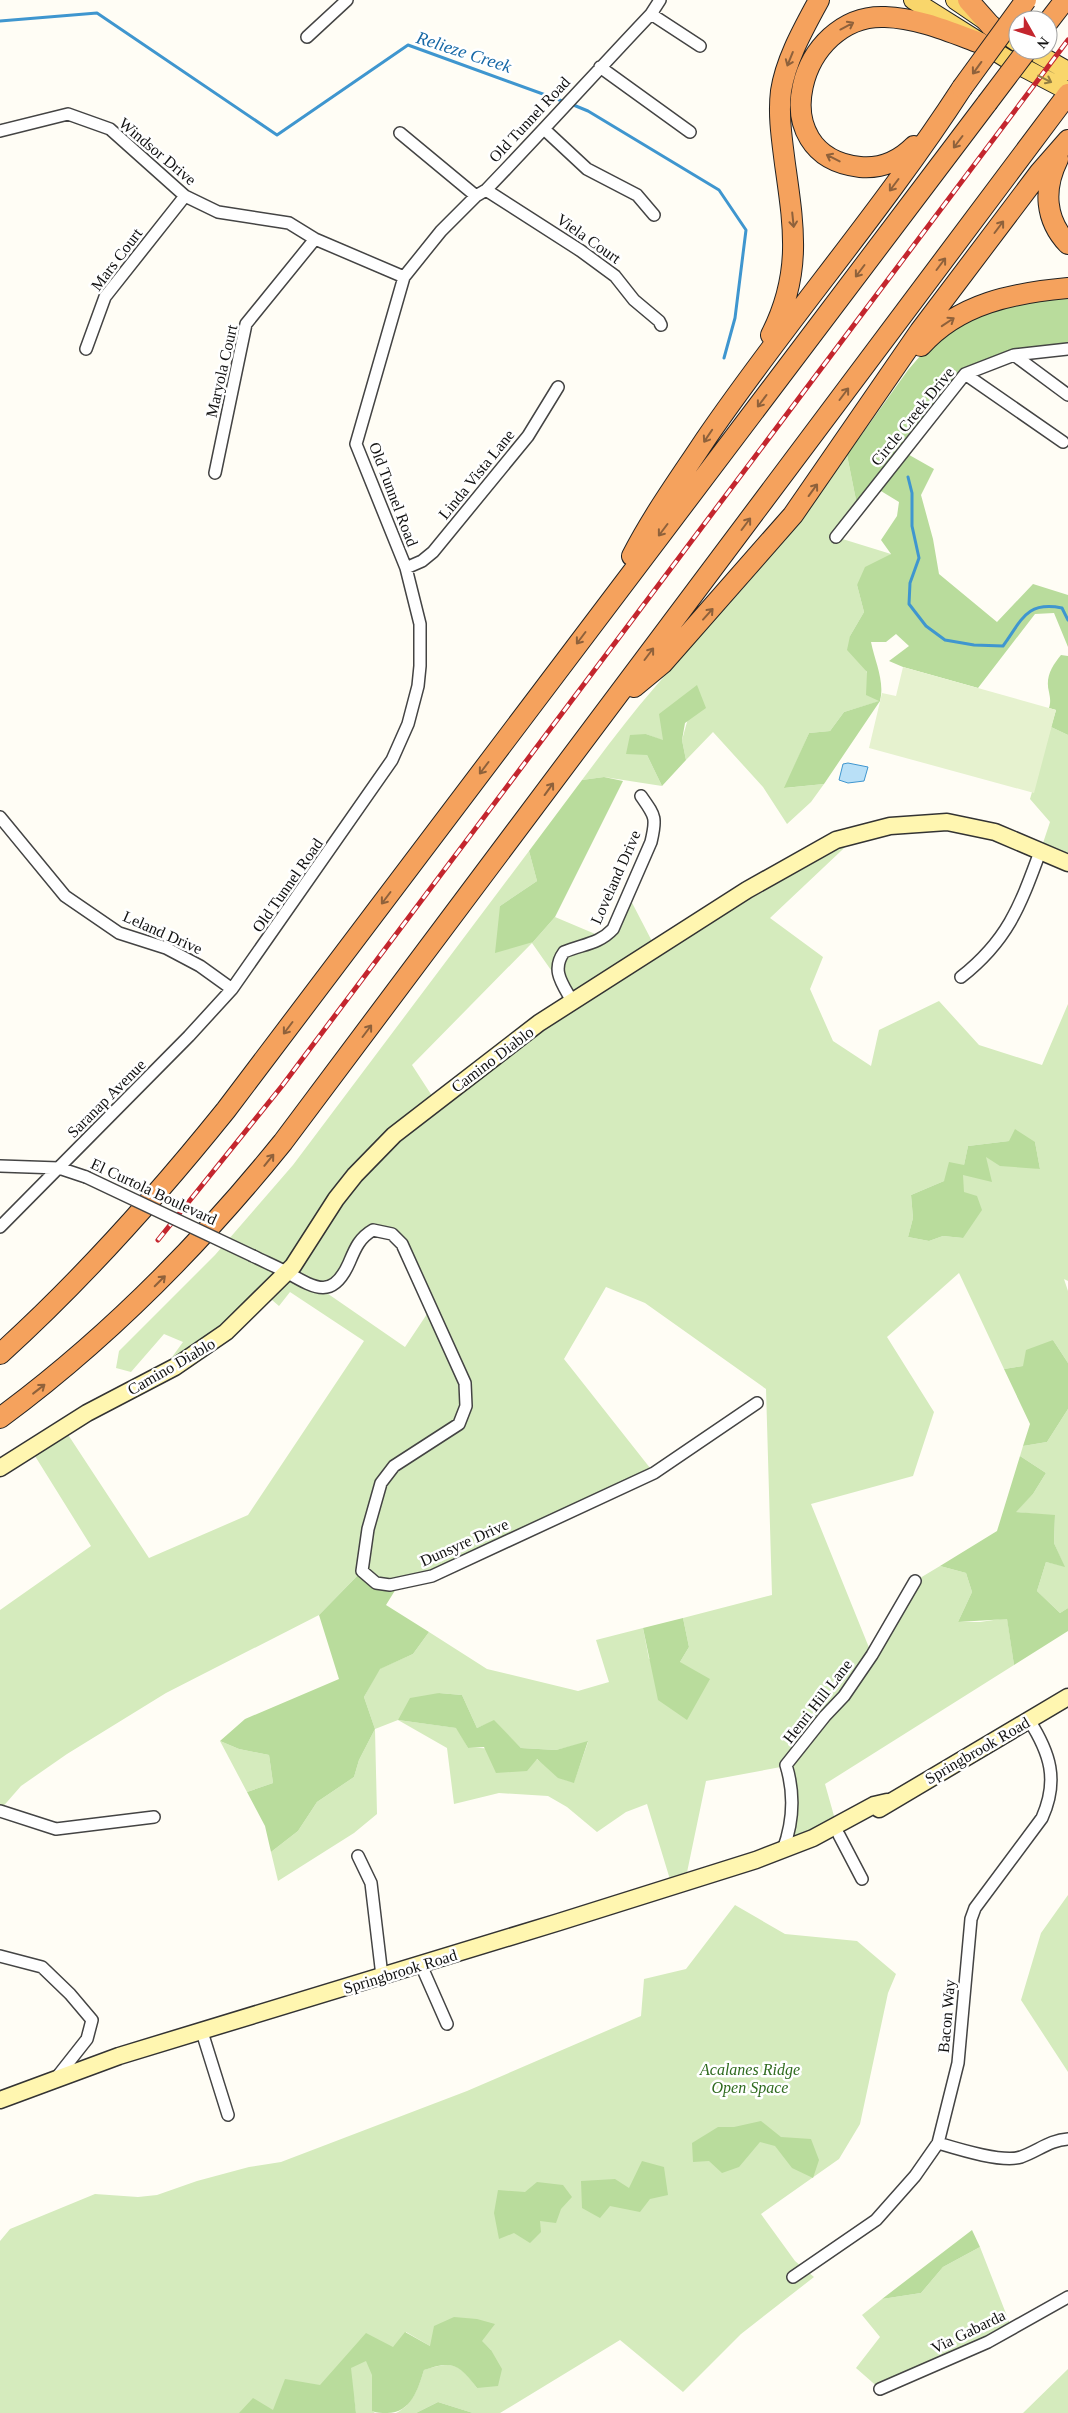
<svg xmlns="http://www.w3.org/2000/svg" width="1068" height="2413" viewBox="0 0 1068 2413" font-family="Georgia,serif">
<style>
.green{fill:#d5ebbd;fill-rule:evenodd}
.forest{fill:#b9dc9c}
.pitch{fill:#e6f2cf}
.water{fill:#b9e0f7;stroke:#3f96cf}
.lines{fill:none;stroke-linecap:round;stroke-linejoin:round}
.stream{stroke:#3f96cf;stroke-width:3}
.street-casing{stroke:#444;stroke-width:14}
.secondary-casing{stroke:#333;stroke-width:19}
.primary-casing{stroke:#222;stroke-width:20}
.highway-casing{stroke:#222;stroke-width:22}
.street{stroke:#fff;stroke-width:11}
.secondary{stroke:#fff6b0;stroke-width:16}
.primary{stroke:#f9d66b;stroke-width:18}
.highway{stroke:#f5a25d;stroke-width:20}
.rail-casing{stroke:#c4262e;stroke-width:5}
.rail{stroke:#fff;stroke-width:3;stroke-dasharray:9;stroke-linecap:butt}
.street-bridge-casing{stroke:#444;stroke-width:14;stroke-linecap:butt}
.highway-bridge-casing{stroke:#222;stroke-width:22;stroke-linecap:butt}
.street-bridge{stroke:#fff;stroke-width:11}
.highway-bridge{stroke:#f5a25d;stroke-width:20}
.oneway{stroke:#8e613b}
.oneway2{stroke:#917d42}
.labels{text-anchor:middle;stroke-width:5;stroke-linejoin:round;paint-order:stroke}
.street-label{font-size:16px;fill:#111;stroke:#fff}
.park-label{font-size:16px;font-style:italic;fill:#2f6b1f;stroke:#fff}
.water-label{font-size:18px;font-style:italic;fill:#1768a6;stroke:#fff}
</style>
<rect width="100%" height="100%" fill="#fffdf5"/>
<path class="green" d="M847,455L858,510L836,537L891,554L857,585L864,612L850,636L880,701L844,712L830,731L809,733L785,788L824,784L811,802L787,824L763,787L713,732L686,760L682,740L697,686L664,741L646,734L647,755L662,786L604,777L582,780C606,748 629,717 655,687C720,611 793,540 847,455Z
M1051,727L1068,735V863L1040,852L1050,822L1030,799Z
M859,834L770,918L823,957L810,989L833,1041L871,1066L879,1030L939,1001L979,1045L1042,1065L1068,1004V1281L1064,1279L1068,1291V1363L1053,1340L1023,1366L1004,1369L959,1273L887,1337L934,1412L913,1476L811,1504L872,1655L915,1581L940,1566L966,1573L972,1592L958,1622H980L1007,1618L1014,1665L825,1784L836,1823L790,1838L786,1766L706,1781L685,1882L672,1886L647,1804L626,1812L597,1832L567,1807L548,1796L499,1793L454,1804L447,1748L398,1720L375,1729L377,1814L354,1833L278,1881L271,1852L298,1831L317,1802L354,1777L359,1760L375,1729L364,1697L379,1669L413,1654L429,1632L487,1669L578,1691L609,1682L596,1640L643,1628L649,1659L680,1662L689,1647L683,1618L772,1595L766,1389L645,1303L606,1287L564,1359L654,1473L432,1576L390,1585L362,1571L319,1615L166,1693L67,1754L21,1786L0,1810V1610L91,1546L30,1448L63,1427L149,1558L248,1515L364,1341L290,1292L279,1306L265,1294L159,1375L183,1342L164,1334L131,1372L116,1368L119,1351L215,1255L293,1165L529,851L537,881L500,906L533,942L555,917L600,936L613,928L628,895L655,947ZM532,943L572,1000L436,1102L412,1065ZM1009,1141L1035,1142L1040,1169L986,1156L963,1175V1238L943,1236L929,1241L908,1237L913,1218L911,1195L944,1181L964,1165L968,1146ZM373,1230L402,1244L431,1308L405,1347L321,1289L343,1278ZM439,1693L462,1695L477,1728L494,1721L521,1748L556,1750L588,1742L574,1782C555,1779 552,1770 538,1760C527,1752 482,1747 468,1748L457,1728L398,1720Z
M1068,1409V1608L1060,1613L1037,1591L1046,1562L1064,1566L1054,1543L1055,1516L1015,1512L1033,1494L1046,1473L1020,1456L1023,1446L1047,1442Z
M220,1741L239,1749L269,1755L273,1783L247,1792Z
M1068,1895V2072L1021,2000L1041,1933Z
M735,1905L785,1934L857,1941L896,1974L888,1993L860,2124L839,2159L761,2214L795,2261L814,2277L741,2334L683,2392L620,2340L500,2413H473L438,2402L416,2413H396C413,2405 418,2388 424,2370C453,2361 459,2363 477,2388L491,2350L482,2342L430,2346L406,2332L372,2410L375,2413H356L354,2398L342,2413H0V2241L10,2229L95,2194L138,2197L157,2195L197,2181L249,2167L281,2162L467,2091L641,2016L644,1979L686,1969Z
M980,2247L1012,2329L880,2389L856,2368L880,2337L862,2315L882,2299L921,2293L943,2267Z
M1068,2369V2413H1023Z"/>
<path class="forest" d="M1068,298V349L1014,355L965,374L904,452L934,469L921,495L933,539L939,574L997,622L1033,584L1068,595V647L1054,613L1035,614L978,688L903,667L889,661L909,646L896,634L886,642H871C875,662 885,681 880,701L824,784L784,788L809,733L830,731L844,712L879,701L866,695L867,672L847,650L850,636L864,612L857,585L865,567L891,554L881,540L897,516L899,502L876,488L858,510L847,455L908,370L933,341L996,306Z
M1061,655L1068,656V735L1051,727L1056,710L1049,708C1051,701 1050,698 1049,692C1045,677 1052,666 1061,655Z
M697,685L706,708L685,723L682,740L686,760L662,786L647,755L626,754L630,735L646,734L663,740L659,714Z
M604,777L623,781L555,917L533,942L495,953L500,906L537,881L529,851L582,780Z
M1015,1129L1035,1142L1040,1169L1000,1166L986,1157L992,1182L963,1175L964,1192L977,1196L982,1210L963,1238L943,1236L929,1241L908,1237L913,1218L911,1195L944,1181L949,1162L964,1165L968,1146L1009,1141Z
M1053,1340L1068,1363V1409L1047,1442L1023,1446L1030,1424L1004,1369L1023,1366L1026,1350Z
M1020,1456L1046,1473L1033,1494L1016,1512L1055,1515L1054,1543L1065,1567L1046,1562L1037,1591L1060,1613L1068,1608V1631L1014,1665L1007,1619L958,1622L972,1592L966,1573L940,1566L997,1531Z
M362,1571L376,1583L399,1584L386,1605L429,1632L413,1654L380,1669L364,1697L375,1729L359,1760L354,1777L317,1802L298,1831L271,1852L265,1826L247,1792L273,1783L269,1755L239,1749L220,1741L245,1719L339,1679L319,1615Z
M683,1618L689,1647L680,1662L710,1679L687,1720L658,1700L643,1628Z
M439,1693L462,1695L477,1728L494,1720L521,1748L556,1750L588,1741L574,1783L558,1778L537,1759L527,1771L496,1773L484,1747L468,1748L456,1728L398,1720L410,1698Z
M761,2121L781,2137L811,2139L819,2160L813,2178L792,2168L775,2146L760,2142L739,2167L722,2173L709,2161L693,2162L692,2143L718,2127H734Z
M642,2161L664,2167L668,2195L650,2199L640,2212L610,2206L600,2218L582,2208L581,2181L615,2179L629,2188Z
M537,2182L563,2185L572,2197L561,2209L556,2223L540,2221L541,2232L530,2243L514,2233L499,2239L494,2213L498,2190L525,2192Z
M972,2230L980,2247L943,2267L921,2293L882,2299Z
M454,2317L477,2319L495,2324L482,2341L491,2350L502,2369L498,2386L477,2388C459,2364 452,2360 424,2370C418,2389 411,2413 387,2413C381,2413 377,2413 372,2411V2375L366,2361L351,2368L356,2413H239L253,2398L273,2410L285,2379L320,2385L366,2333L393,2347L405,2332L430,2346L434,2326Z
M438,2402L473,2413H416Z"/>
<path class="pitch" d="M903,667L1056,710L1034,793L869,748L882,693L896,696Z"/>
<path class="water" d="M848,763L868,767L864,781L848,783L839,780L843,764Z"/>
<g class="lines">
<path class="stream" d="M0,21L97,13L277,135L408,45L565,102
M571,104L588,111L719,190L746,230L735,318L724,358
M908,477L912,493V526L919,558L910,583L909,604L926,626L945,640L974,645L1003,646C1022,620 1026,601 1062,608L1068,620"/>
<defs>
<path id="street" d="M651,14L700,46
M307,37L347,0
M600,67L690,132
M544,129L587,169L637,195L654,215
M0,131L68,114L110,129L185,196L218,212L289,223L315,239L404,277
M400,133L476,196
M486,190L581,251L615,276L634,300L659,321L661,325
M86,349L105,297L185,196
M1014,355L1068,395
M965,374L1063,442
M215,473L246,324L315,239
M836,537L965,374L1014,355L1068,349
M406,568L422,561L433,552L528,436L558,387
M0,817L65,896L119,933L166,948L200,966L232,989
M961,977C1008,940 1020,906 1040,852
M572,1001C562,983 551,970 564,952C583,944 599,944 613,929L651,842C657,817 655,816 641,796
M0,1166L59,1168L86,1177
M0,1227L189,1036L232,989L392,760L408,724L418,686L420,666V624L406,568L356,444L404,277L441,231L476,196L486,190C542,132 596,72 651,14L660,0
M253,1256C265,1262 277,1267 288,1273C316,1289 333,1299 349,1263C355,1249 359,1238 373,1230L392,1234L402,1244L465,1383L466,1406L459,1424L394,1466L381,1483L368,1529L362,1571L376,1583L390,1585L432,1576L654,1473L757,1403
M0,1811L56,1829L154,1817
M839,1835L862,1879
M783,1850C793,1823 795,1794 786,1765L825,1716L844,1696L872,1655L915,1581
M358,1856L371,1883L382,1976
M0,1956L42,1967L70,1994L92,2020L87,2039L57,2077
M421,1965L447,2024
M202,2032L228,2115
M938,2143C958,2149 1002,2163 1021,2157C1038,2151 1050,2140 1068,2139
M793,2277L876,2220L915,2176L938,2143L958,2063L971,1919L975,1908L1042,1818C1059,1780 1050,1753 1029,1720
M880,2389L988,2342L1068,2297"/>
<path id="secondary" d="M0,1468L87,1413L175,1367L226,1332L293,1266L336,1199L355,1175L394,1135L539,1023L747,890L836,840L890,826L947,822L995,832L1068,863
M879,1809L1068,1697
M0,2100L119,2056L559,1922L756,1860L813,1838L874,1805L887,1802"/>
<path id="primary" d="M913,0L1007,59L1068,91
M955,0L1018,43
M1031,50L1068,71"/>
<path id="highway" d="M968,0L991,26
M1048,22L1065,0
M914,146C899,161 881,169 860,167C760,156 799,13 885,17C918,18 950,32 980,43
M1058,159C1043,189 1045,220 1068,244
M771,335C802,274 794,228 785,164C782,140 778,115 781,91C786,59 804,28 819,0
M921,346C959,303 1014,293 1068,288
M632,556C653,515 680,478 705,440C787,320 883,210 962,88
M634,687L663,663L793,515L920,331L1040,172L1068,140
M0,1354C83,1279 156,1197 226,1110L987,103
M0,1418C107,1339 199,1246 283,1142L1068,94"/>
</defs>
<use href="#street" class="street-casing"/>
<use href="#secondary" class="secondary-casing"/>
<use href="#primary" class="primary-casing"/>
<use href="#highway" class="highway-casing"/>
<use href="#street" class="street"/>
<use href="#secondary" class="secondary"/>
<use href="#primary" class="primary"/>
<use href="#highway" class="highway"/>
<defs>
<path id="rail" d="M158,1240L282,1086L1068,40"/>
</defs>
<use href="#rail" class="rail-casing"/>
<use href="#rail" class="rail"/>
<defs>
<path id="street-bridge" d="M86,1177L253,1256"/>
<path id="highway-bridge" d="M962,88L1026,0
M987,103L1027,50"/>
</defs>
<use href="#street-bridge" class="street-bridge-casing"/>
<use href="#highway-bridge" class="highway-bridge-casing"/>
<use href="#street-bridge" class="street-bridge"/>
<use href="#highway-bridge" class="highway-bridge"/>
</g>
<defs><path id="oneway-shaft" d="M-6 0H5M1.5-3L5.5 0L1.5 3" fill="none" stroke-width="1.6" stroke-linecap="round" stroke-linejoin="round" transform="scale(1.25)"/></defs>
<g class="oneway">
<use href="#oneway-shaft" transform="translate(847 26) rotate(-28)"/>
<use href="#oneway-shaft" transform="translate(790 59) rotate(112)"/>
<use href="#oneway-shaft" transform="translate(977 68) rotate(126)"/>
<use href="#oneway-shaft" transform="translate(958 142) rotate(127)"/>
<use href="#oneway-shaft" transform="translate(833 158) rotate(-153)"/>
<use href="#oneway-shaft" transform="translate(894 185) rotate(127)"/>
<use href="#oneway-shaft" transform="translate(793 220) rotate(84)"/>
<use href="#oneway-shaft" transform="translate(999 227) rotate(-53)"/>
<use href="#oneway-shaft" transform="translate(941 264) rotate(-53)"/>
<use href="#oneway-shaft" transform="translate(860 271) rotate(127)"/>
<use href="#oneway-shaft" transform="translate(948 322) rotate(-34)"/>
<use href="#oneway-shaft" transform="translate(844 394) rotate(-53)"/>
<use href="#oneway-shaft" transform="translate(762 401) rotate(127)"/>
<use href="#oneway-shaft" transform="translate(708 436) rotate(124)"/>
<use href="#oneway-shaft" transform="translate(813 490) rotate(-54)"/>
<use href="#oneway-shaft" transform="translate(746 524) rotate(-53)"/>
<use href="#oneway-shaft" transform="translate(663 530) rotate(127)"/>
<use href="#oneway-shaft" transform="translate(708 614) rotate(-48)"/>
<use href="#oneway-shaft" transform="translate(581 638) rotate(127)"/>
<use href="#oneway-shaft" transform="translate(649 654) rotate(-53)"/>
<use href="#oneway-shaft" transform="translate(484 768) rotate(127)"/>
<use href="#oneway-shaft" transform="translate(549 789) rotate(-54)"/>
<use href="#oneway-shaft" transform="translate(386 898) rotate(127)"/>
<use href="#oneway-shaft" transform="translate(288 1028) rotate(127)"/>
<use href="#oneway-shaft" transform="translate(367 1031) rotate(-53)"/>
<use href="#oneway-shaft" transform="translate(269 1160) rotate(-51)"/>
<use href="#oneway-shaft" transform="translate(160 1281) rotate(-45)"/>
<use href="#oneway-shaft" transform="translate(39 1389) rotate(-38)"/>
</g>
<use class="oneway2" href="#oneway-shaft" transform="translate(1045 79) rotate(27)"/>
<g class="labels">
<g class="street-label">
<text transform="translate(529 119) rotate(-47)" y="6">Old Tunnel Road</text>
<text transform="translate(158 151) rotate(40)" y="6">Windsor Drive</text>
<text transform="translate(589 238) rotate(35)" y="6">Viela Court</text>
<text transform="translate(116 259) rotate(-53)" y="6">Mars Court</text>
<text transform="translate(221 371) rotate(-77)" y="6">Maryola Court</text>
<text transform="translate(912 416) rotate(-51)" y="6">Circle Creek Drive</text>
<text transform="translate(476 474) rotate(-51)" y="6">Linda Vista Lane</text>
<text transform="translate(394 494) rotate(69)" y="6">Old Tunnel Road</text>
<text transform="translate(615 877) rotate(-66)" y="6">Loveland Drive</text>
<text transform="translate(287 885) rotate(-55)" y="6">Old Tunnel Road</text>
<text transform="translate(163 932) rotate(24)" y="6">Leland Drive</text>
<text transform="translate(492 1059) rotate(-37)" y="6">Camino Diablo</text>
<text transform="translate(106 1098) rotate(-45)" y="6">Saranap Avenue</text>
<text transform="translate(154 1191) rotate(25)" y="6">El Curtola Boulevard</text>
<text transform="translate(171 1366) rotate(-30)" y="6">Camino Diablo</text>
<text transform="translate(464 1542) rotate(-24)" y="6">Dunsyre Drive</text>
<text transform="translate(817 1701) rotate(-52)" y="6">Henri Hill Lane</text>
<text transform="translate(977 1750) rotate(-30)" y="6">Springbrook Road</text>
<text transform="translate(400 1971) rotate(-17)" y="6">Springbrook Road</text>
<text transform="translate(946 2016) rotate(-85)" y="6">Bacon Way</text>
<text transform="translate(968 2331) rotate(-26)" y="6">Via Gabarda</text>
</g>
<g class="park-label">
<text x="750" y="2075">Acalanes Ridge<tspan x="750" dy="18">Open Space</tspan></text>
</g>
<g class="water-label">
<text transform="translate(464 52) rotate(18)" y="6">Relieze Creek</text>
</g>
</g>
<g transform="translate(1033 35) rotate(129)"><circle r="24" fill="#ffffff" stroke="#a0a0a0"/>
<path d="M0-4L9 19L0 12L-9 19Z" fill="#c4262e"/>
<text y="-8" font-size="14" font-weight="bold" text-anchor="middle" fill="#111111">N</text>
</g>
</svg>
